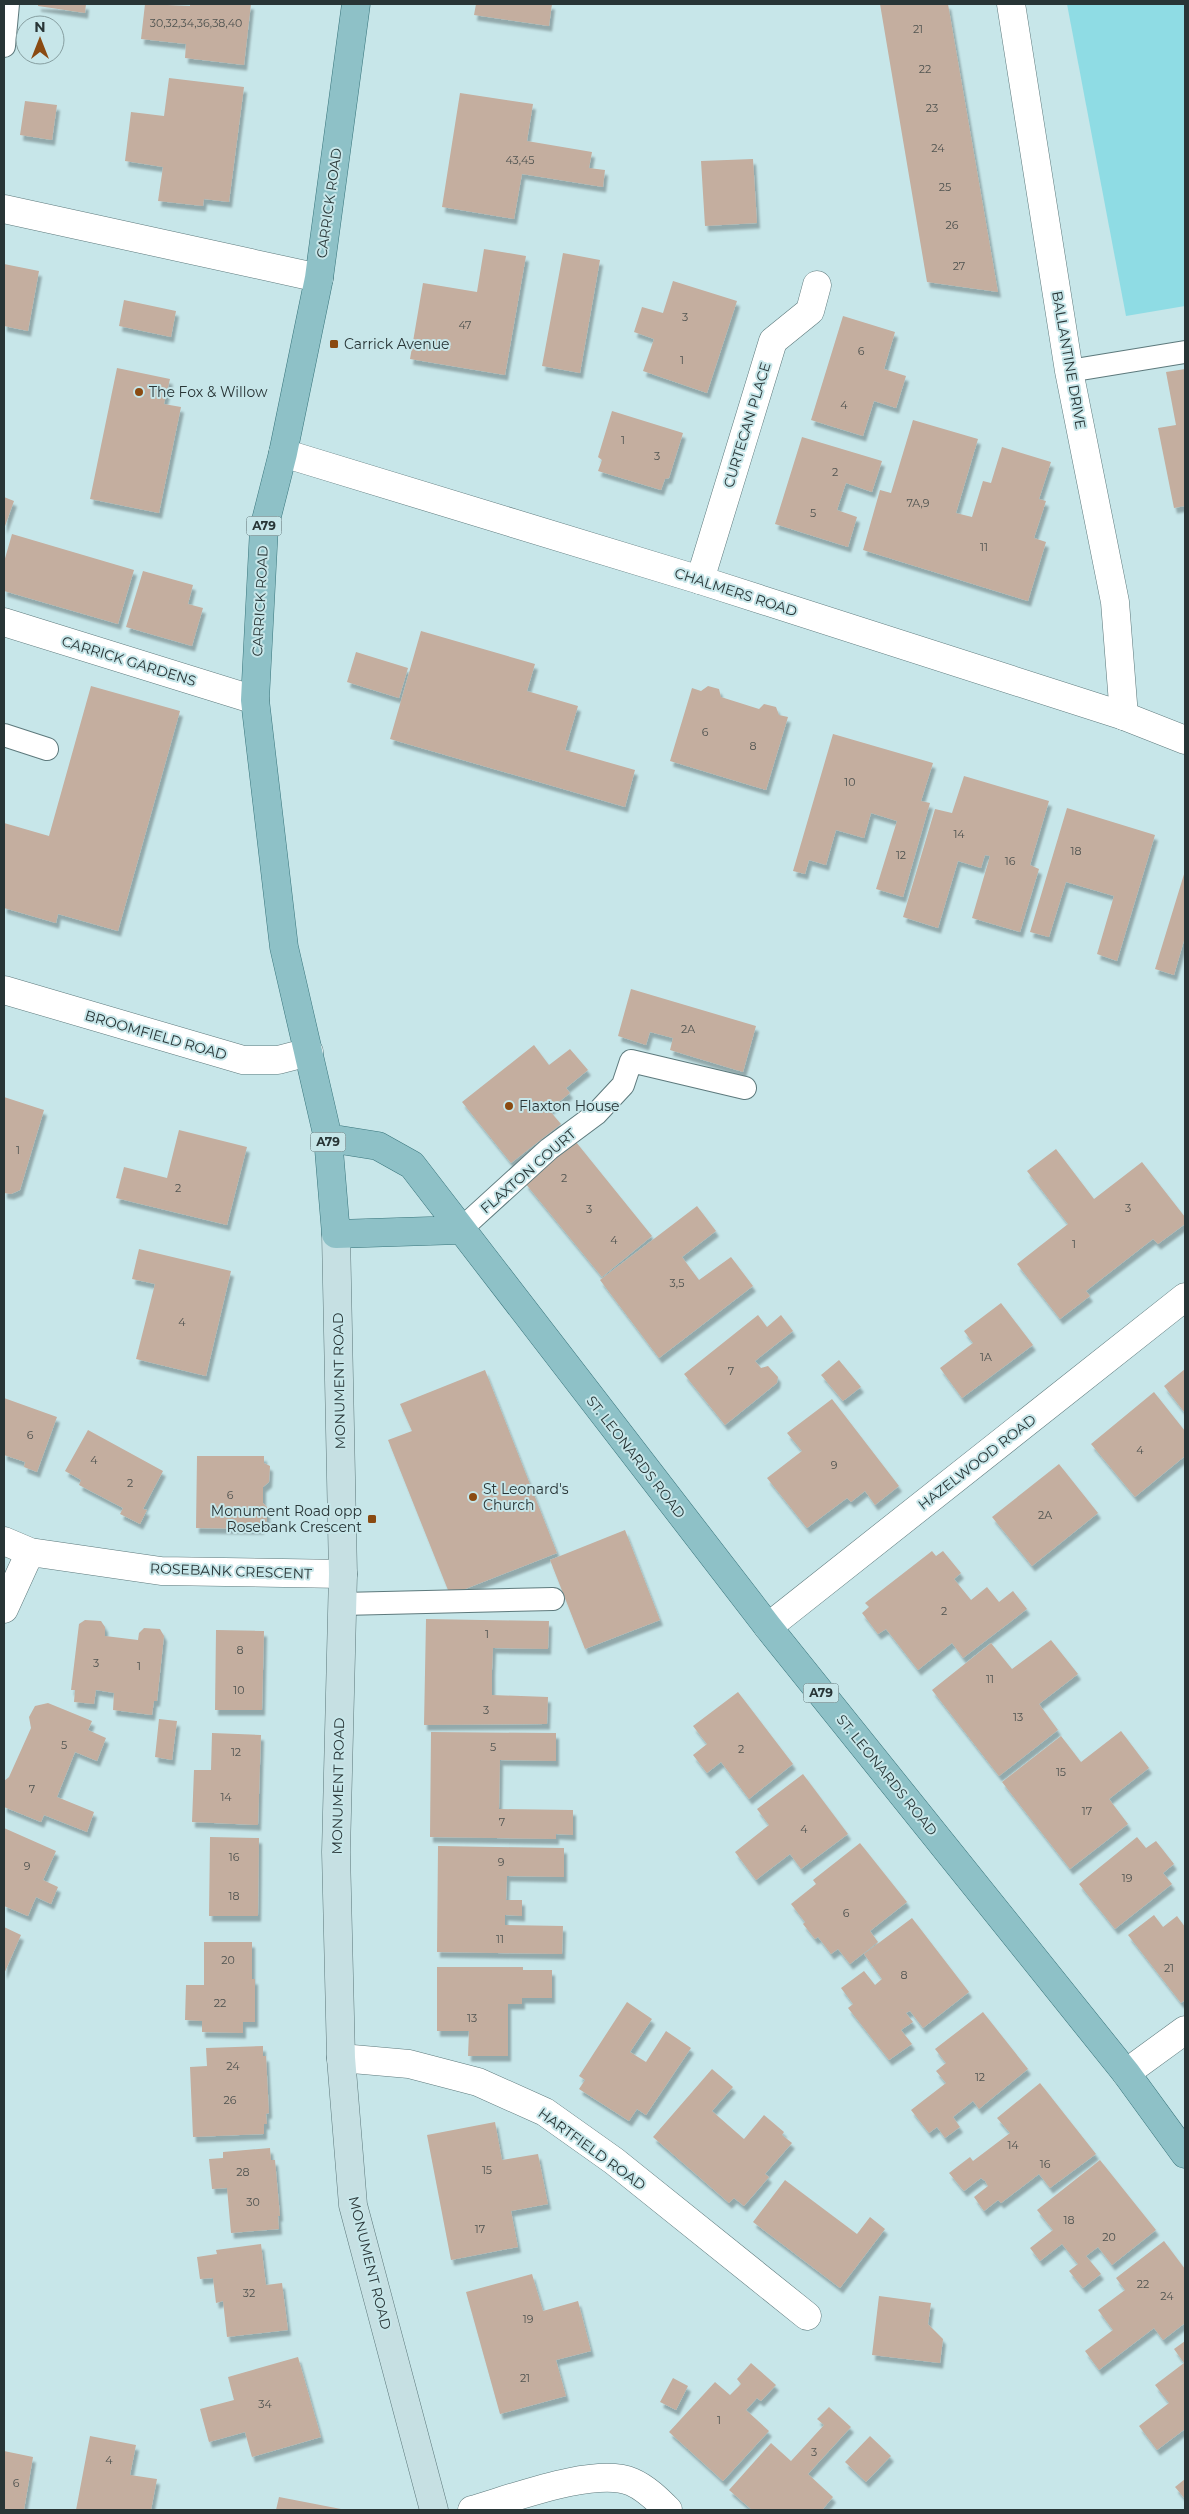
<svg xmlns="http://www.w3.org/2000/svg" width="1189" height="2514" viewBox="0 0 1189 2514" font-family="Montserrat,sans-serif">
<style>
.green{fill:#8fdce4}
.building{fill:#c4ae9f;filter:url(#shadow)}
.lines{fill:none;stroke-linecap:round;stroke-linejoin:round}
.service-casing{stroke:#5d797c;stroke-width:24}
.minor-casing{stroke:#5d797c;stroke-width:29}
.tertiary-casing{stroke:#5d797c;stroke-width:29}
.secondary-casing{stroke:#5d797c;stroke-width:29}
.primary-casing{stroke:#39757c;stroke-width:29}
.service{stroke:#fff;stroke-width:22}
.minor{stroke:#fff;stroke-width:28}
.tertiary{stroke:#fff;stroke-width:28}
.secondary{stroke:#c6e0e3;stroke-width:28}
.primary{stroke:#8ec1c7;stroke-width:28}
.poi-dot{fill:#8a4a11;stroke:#c7e6e9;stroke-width:2}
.labels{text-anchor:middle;stroke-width:4;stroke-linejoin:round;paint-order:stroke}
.number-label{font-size:11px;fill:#4f5350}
.shield{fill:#c7e6e9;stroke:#586a6c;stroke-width:1}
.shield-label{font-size:12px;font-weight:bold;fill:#283536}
.street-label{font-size:14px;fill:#283536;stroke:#c7e6e9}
.poi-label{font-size:14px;fill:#283536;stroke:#c7e6e9;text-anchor:start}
</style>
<defs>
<filter id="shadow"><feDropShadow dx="3" dy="5.5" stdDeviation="1" flood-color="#0004"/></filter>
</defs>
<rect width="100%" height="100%" fill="#c7e6e9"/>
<path class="green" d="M1067,4H1185V306L1126,316Z"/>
<path class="building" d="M38,4H86L85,13L38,6Z
M145,4L190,6V4H251L244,65L185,58L186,44L141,39Z
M476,4H552L549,26L474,15Z
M880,4H948L998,292L927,282Z
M169,78L244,87L229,202L204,199L203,206L158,201L163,167L125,161L131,112L164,116Z
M460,93L533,104L527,141L592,152L589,168L605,170L603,187L522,174L514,219L442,207Z
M25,101L57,105L52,140L20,135Z
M753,159L757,223L705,226L701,161Z
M484,249L526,256L505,375L410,359L423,283L477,292Z
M563,253L600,260L580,373L542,366Z
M4,264L39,271L28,331L4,326Z
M673,281L737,301L707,393L643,371L654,339L634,332L642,307L663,313Z
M124,300L176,311L171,337L119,326Z
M843,316L895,332L884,369L906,376L896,408L874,401L863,436L811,420Z
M117,368L170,379L164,404L181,407L159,513L90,499Z
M1185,369V506L1174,508L1158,428L1176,425L1166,372Z
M612,411L683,433L669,478L665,479L661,490L598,471L602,460L598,457Z
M913,420L978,439L956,513L972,517L983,481L991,483L1002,447L1051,462L1039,499L1046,501L1034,538L1046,542L1028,601L863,550L880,490L891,493Z
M802,437L882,461L872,492L846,483L837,510L857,517L848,547L775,524Z
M4,497L14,501L4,529Z
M12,534L134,570L118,624L4,591V562Z
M143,571L193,585L188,604L203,608L192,646L126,627Z
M421,631L535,664L527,691L578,706L565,750L635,770L625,807L390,739Z
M356,652L408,668L399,698L347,682Z
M91,686L180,711L118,931L58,914L56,923L4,908V823L49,836Z
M708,686L719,689L721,697L759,709L764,704L776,707L779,715L788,717L766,790L670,761L692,688L701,691Z
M833,734L933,763L921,801L930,803L903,897L876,889L897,821L871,813L864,838L836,830L826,865L809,860L805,874L793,871Z
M964,776L1049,801L1030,865L1039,869L1020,932L972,918L990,856L985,855L981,868L958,861L938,928L903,917L935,809L952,813Z
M1067,808L1155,835L1117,961L1097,954L1114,896L1066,882L1049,937L1030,932Z
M1185,871V937L1174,975L1155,969Z
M631,989L756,1026L743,1072L670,1050L673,1038L650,1032L646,1045L618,1036Z
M534,1045L549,1065L570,1049L588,1070L566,1088L570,1093L549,1110L561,1124L511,1163L462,1102Z
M4,1097L44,1110L20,1190L11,1194L4,1193Z
M179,1130L247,1147L227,1225L116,1198L124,1167L167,1178Z
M576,1142L652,1236L602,1277L525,1183Z
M1056,1149L1094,1199L1142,1162L1185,1217V1224L1158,1244L1153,1239L1086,1291L1090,1296L1060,1319L1017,1264L1068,1224L1027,1171Z
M697,1206L716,1231L682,1257L699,1280L731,1257L753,1286L659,1358L600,1280Z
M139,1249L231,1271L206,1376L136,1359L155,1284L132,1279Z
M1001,1303L1033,1345L962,1398L940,1368L973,1343L964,1331Z
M758,1315L767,1327L781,1315L793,1331L755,1361L761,1368L768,1366L778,1377L777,1383L725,1425L684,1374Z
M839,1360L861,1387L843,1401L821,1375Z
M1185,1369V1413L1164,1386Z
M485,1370L557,1553L450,1595L388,1440L412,1431L400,1404Z
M1154,1392L1185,1431V1456L1135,1497L1091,1444Z
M4,1398L57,1417L37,1472L24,1467L25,1462L4,1455Z
M832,1399L899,1486L875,1505L865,1491L851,1502L847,1498L807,1528L767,1478L802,1451L787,1433Z
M88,1430L163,1471L143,1509L147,1510L140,1524L120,1514L123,1508L79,1485L81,1480L65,1471Z
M197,1456H264V1463L270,1466L269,1482L263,1487V1503L267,1507V1521L261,1525V1529L196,1528Z
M1059,1464L1098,1513L1032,1566L992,1517Z
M625,1530L660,1620L585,1649L550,1560Z
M932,1551L936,1556L943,1551L961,1573L954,1579L971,1600L987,1587L999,1602L1013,1591L1027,1609L963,1658L952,1643L918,1670L886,1629L878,1634L862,1613L869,1607L865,1603Z
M426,1619L549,1621L548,1649L493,1648L492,1670V1695L548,1697L547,1724L424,1725Z
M85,1620L101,1621L105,1627V1636L138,1640L139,1633L144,1628L160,1629L164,1636L157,1701H154L152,1715L113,1710L114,1693L96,1690L94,1704L74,1702L75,1690H71L79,1624Z
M216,1630L264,1631L262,1710H215Z
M1051,1640L1078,1674L1039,1704L1058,1730L999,1776L932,1690L991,1643L1012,1669Z
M738,1692L793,1764L749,1799L721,1762L707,1773L693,1755L707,1744L693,1726Z
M48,1703L92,1721L88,1730L106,1738L97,1761L75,1752L57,1797L94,1812L87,1832L44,1815L41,1822L4,1807V1781L9,1777L31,1728L29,1717L35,1706Z
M159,1719L177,1721L172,1760L155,1757Z
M1121,1731L1149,1768L1109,1799L1128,1824L1070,1869L1002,1782L1061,1736L1081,1762Z
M431,1732L556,1733V1761L500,1760L499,1809L573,1810V1835L556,1834V1839L430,1837Z
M212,1733L261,1735L258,1825L192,1822L194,1770H211Z
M803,1774L848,1834L801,1869L790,1854L756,1880L735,1852L769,1825L757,1809Z
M4,1828L56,1851L43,1880L58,1887L51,1904L36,1897L28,1916L4,1906Z
M210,1837L259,1838L258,1916H209Z
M1137,1837L1146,1848L1156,1841L1174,1864L1163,1873L1172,1884L1115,1929L1079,1884Z
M860,1843L907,1902L870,1931L878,1942L850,1964L838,1949L831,1954L818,1937L815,1939L803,1924L805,1922L791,1904L816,1884L813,1880Z
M438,1846L564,1848V1877L507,1876L506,1900H522V1916L505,1915V1925L563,1926L562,1954L437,1952Z
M1154,1915L1163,1927L1177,1916L1185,1927V2000L1181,2003L1128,1935Z
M912,1918L969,1992L923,2028L910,2011L906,2013L913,2022L901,2030L912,2044L889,2060L848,2008L853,2004L841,1988L864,1971L875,1985L882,1979L864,1954Z
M4,1927L21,1935L4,1974Z
M204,1942H252V1979H255V2022H243V2033L202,2032V2021L185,2020L186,1985H204Z
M437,1967H523V1970H552V1998H522V2004H508V2056H468L469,2031H437Z
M627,2002L652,2019L630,2052L646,2062L666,2031L691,2048L646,2115L637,2109L629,2121L579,2089L585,2080L579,2076Z
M983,2012L1028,2069L979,2109L973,2101L953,2117L960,2127L945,2138L937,2127L929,2133L911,2110L946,2083L936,2071L946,2063L935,2049Z
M263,2046V2056H266L269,2113L266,2114L267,2124H264V2134L193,2137L190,2067L207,2066L206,2048Z
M712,2069L733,2087L712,2111L744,2139L764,2115L784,2132L782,2135L792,2143L765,2174L769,2177L744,2206L734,2198L729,2203L653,2137Z
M1040,2083L1096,2154L1050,2188L1039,2174L1001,2203L998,2200L984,2211L974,2197L988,2186L985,2181L981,2178L964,2191L949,2173L970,2157L973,2161L1010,2133L997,2118Z
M495,2122L502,2160L538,2154L548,2204L511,2211L518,2247L451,2260L427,2135Z
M270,2148L271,2160H275L280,2216H278L279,2229L231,2233L227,2188L212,2189L209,2159L223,2158V2152Z
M1100,2160L1156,2230L1112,2265L1098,2247L1086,2256L1101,2274L1083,2288L1069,2271L1078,2264L1062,2244L1040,2261L1030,2248L1053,2230L1037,2210Z
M785,2180L857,2234L870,2217L885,2229L840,2288L753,2222Z
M1164,2241L1185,2269V2323L1163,2340L1154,2328L1099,2370L1085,2351L1113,2330L1098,2310L1125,2290L1116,2278Z
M261,2244L266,2285L282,2283L288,2330L227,2337L223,2301L216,2303L213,2278L200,2279L197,2257L217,2254L216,2250Z
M532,2274L543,2311L578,2301L591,2351L556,2360L566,2396L500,2414L466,2292Z
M879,2296L931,2303L928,2324L943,2339L940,2363L872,2355Z
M1185,2341V2429L1157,2450L1139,2426L1169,2403L1155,2385L1184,2363L1174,2349Z
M298,2357L321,2437L252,2457L245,2432L209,2442L200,2409L234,2400L228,2377Z
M751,2363L776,2385L761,2401L757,2398L746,2410L769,2431L723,2481L669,2432L715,2382L730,2395L741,2384L737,2379Z
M673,2378L688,2386L676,2410L660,2402Z
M829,2407L851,2427L808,2474L833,2497L822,2510H752L729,2490L771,2443L791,2461L824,2425L817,2419Z
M90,2436L136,2445L130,2475L157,2479L151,2510H76Z
M870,2436L891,2456L866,2482L845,2462Z
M4,2451L33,2457L24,2510H4Z
M1185,2479V2499L1175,2487Z
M279,2497L341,2509L340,2510H276Z"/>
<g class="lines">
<defs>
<path id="service" d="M4,46L8,4
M1069,371L1185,352
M4,735L47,749
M460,1230L549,1149L596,1114L623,1085L631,1061L745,1088
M342,1604L553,1599"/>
<path id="minor" d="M1011,4L1069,371L1115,602L1124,716
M4,209L319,278
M700,580L773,341L810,311L817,285
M4,622L255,700
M4,990L243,1060H278L309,1052
M4,1541L30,1552
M4,1609L30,1552L161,1571L343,1574
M768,1627L1185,1297
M341,2058L409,2064L478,2082L545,2112L614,2161L807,2316
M1126,2073L1185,2030
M472,2510C511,2499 596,2466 632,2482C646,2488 658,2500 668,2510"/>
<path id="tertiary" d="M283,453L700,580L1124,716L1185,740"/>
<path id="secondary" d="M336,1234L343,1574L336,1852L341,2058L353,2205L434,2510"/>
<path id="primary" d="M356,4L319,278L283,453L264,528L255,700L284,947L328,1138L336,1234L460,1230
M328,1138L378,1146L412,1165L768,1627L1126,2073L1185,2154"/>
</defs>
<use href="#service" class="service-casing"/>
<use href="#minor" class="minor-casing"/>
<use href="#tertiary" class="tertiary-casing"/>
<use href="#secondary" class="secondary-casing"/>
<use href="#primary" class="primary-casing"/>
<use href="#service" class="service"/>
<use href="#minor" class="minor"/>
<use href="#tertiary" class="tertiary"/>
<use href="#secondary" class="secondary"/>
<use href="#primary" class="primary"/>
</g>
<g class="poi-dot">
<rect x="329" y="339" width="10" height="10" rx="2.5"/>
<circle cx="139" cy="392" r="5"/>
<circle cx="509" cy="1106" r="5"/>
<circle cx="473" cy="1497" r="5"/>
<rect x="367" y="1514" width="10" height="10" rx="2.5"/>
</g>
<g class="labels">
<g class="number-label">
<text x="196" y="27">30,32,34,36,38,40</text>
<text x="918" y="33">21</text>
<text x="925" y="73">22</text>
<text x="932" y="112">23</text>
<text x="938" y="152">24</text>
<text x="520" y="164">43,45</text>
<text x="945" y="191">25</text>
<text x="952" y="229">26</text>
<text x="959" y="270">27</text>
<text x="685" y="321">3</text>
<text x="465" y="329">47</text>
<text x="861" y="355">6</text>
<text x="682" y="364">1</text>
<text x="844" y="409">4</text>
<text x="623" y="444">1</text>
<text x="657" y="460">3</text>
<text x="835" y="476">2</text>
<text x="918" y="507">7A,9</text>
<text x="813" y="517">5</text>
<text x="984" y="551">11</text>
<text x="705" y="736">6</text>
<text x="753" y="750">8</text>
<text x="850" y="786">10</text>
<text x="959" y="838">14</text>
<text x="1076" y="855">18</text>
<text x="901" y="859">12</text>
<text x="1010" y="865">16</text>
<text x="688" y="1033">2A</text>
<text x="18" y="1154">1</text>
<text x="564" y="1182">2</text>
<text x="178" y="1192">2</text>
<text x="1128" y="1212">3</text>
<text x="589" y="1213">3</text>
<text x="614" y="1244">4</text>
<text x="1074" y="1248">1</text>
<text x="677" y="1287">3,5</text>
<text x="182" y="1326">4</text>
<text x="986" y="1361">1A</text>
<text x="731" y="1375">7</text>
<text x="30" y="1439">6</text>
<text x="1140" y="1454">4</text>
<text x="94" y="1464">4</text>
<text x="834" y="1469">9</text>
<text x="130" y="1487">2</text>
<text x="230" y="1499">6</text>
<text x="1045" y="1519">2A</text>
<text x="944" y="1615">2</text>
<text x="487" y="1638">1</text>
<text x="240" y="1654">8</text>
<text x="96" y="1667">3</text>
<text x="139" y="1670">1</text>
<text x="990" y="1683">11</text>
<text x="239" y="1694">10</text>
<text x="486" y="1714">3</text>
<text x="1018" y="1721">13</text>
<text x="64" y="1749">5</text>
<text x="493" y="1751">5</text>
<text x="741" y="1753">2</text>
<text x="236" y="1756">12</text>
<text x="1061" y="1776">15</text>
<text x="32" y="1793">7</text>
<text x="226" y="1801">14</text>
<text x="1087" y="1815">17</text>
<text x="502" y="1826">7</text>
<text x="804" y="1833">4</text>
<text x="234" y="1861">16</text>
<text x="501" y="1866">9</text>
<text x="27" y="1870">9</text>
<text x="1127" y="1882">19</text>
<text x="234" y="1900">18</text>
<text x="846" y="1917">6</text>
<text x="500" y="1943">11</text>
<text x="228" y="1964">20</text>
<text x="1169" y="1972">21</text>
<text x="904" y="1979">8</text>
<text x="220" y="2007">22</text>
<text x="472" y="2022">13</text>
<text x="233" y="2070">24</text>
<text x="980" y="2081">12</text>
<text x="230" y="2104">26</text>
<text x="1013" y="2149">14</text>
<text x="1045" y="2168">16</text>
<text x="487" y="2174">15</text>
<text x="243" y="2176">28</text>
<text x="253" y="2206">30</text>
<text x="1069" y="2224">18</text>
<text x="480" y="2233">17</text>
<text x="1109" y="2241">20</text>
<text x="1143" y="2288">22</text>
<text x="249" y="2297">32</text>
<text x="1167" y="2300">24</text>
<text x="528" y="2323">19</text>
<text x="525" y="2382">21</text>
<text x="265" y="2408">34</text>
<text x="719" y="2424">1</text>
<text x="814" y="2456">3</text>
<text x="109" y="2464">4</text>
<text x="16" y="2487">6</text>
</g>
<g class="shield">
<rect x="246.5" y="516.5" width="35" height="19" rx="4"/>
<rect x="310.5" y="1132.5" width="35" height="19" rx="4"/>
<rect x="803.5" y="1683.5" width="35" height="19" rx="4"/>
</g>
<g class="shield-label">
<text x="264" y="530">A79</text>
<text x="328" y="1146">A79</text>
<text x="821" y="1697">A79</text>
</g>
<g class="street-label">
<text transform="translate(329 203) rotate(-82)" y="5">CARRICK ROAD</text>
<text transform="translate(1069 360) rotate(80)" y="5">BALLANTINE DRIVE</text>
<text transform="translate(747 425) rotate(-73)" y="5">CURTECAN PLACE</text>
<text transform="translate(736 592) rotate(18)" y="5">CHALMERS ROAD</text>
<text transform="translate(260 601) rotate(-87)" y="5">CARRICK ROAD</text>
<text transform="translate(129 661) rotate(17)" y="5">CARRICK GARDENS</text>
<text transform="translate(156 1035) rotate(16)" y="5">BROOMFIELD ROAD</text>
<text transform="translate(528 1171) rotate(-41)" y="5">FLAXTON COURT</text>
<text transform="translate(339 1381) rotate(-91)" y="5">MONUMENT ROAD</text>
<text transform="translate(636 1457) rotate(52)" y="5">ST. LEONARDS ROAD</text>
<text transform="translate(977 1462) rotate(-38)" y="5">HAZELWOOD ROAD</text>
<text transform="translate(231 1571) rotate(2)" y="5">ROSEBANK CRESCENT</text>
<text transform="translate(887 1775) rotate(51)" y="5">ST. LEONARDS ROAD</text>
<text transform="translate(338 1786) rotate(-89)" y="5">MONUMENT ROAD</text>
<text transform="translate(592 2149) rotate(36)" y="5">HARTFIELD ROAD</text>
<text transform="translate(370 2263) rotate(76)" y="5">MONUMENT ROAD</text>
</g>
<g class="poi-label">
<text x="344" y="349">Carrick Avenue</text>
<text x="149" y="397">The Fox &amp; Willow</text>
<text x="519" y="1111">Flaxton House</text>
<text x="483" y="1494">St Leonard's<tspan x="483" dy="16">Church</tspan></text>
<text x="362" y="1516" text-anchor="end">Monument Road opp<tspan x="362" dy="16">Rosebank Crescent</tspan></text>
</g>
</g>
<rect width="1189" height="2514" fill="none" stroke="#283536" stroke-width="10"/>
<g transform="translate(40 40)"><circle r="24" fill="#c7e6e9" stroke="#879fa1"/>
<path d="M0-4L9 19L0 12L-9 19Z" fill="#8a4a11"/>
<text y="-8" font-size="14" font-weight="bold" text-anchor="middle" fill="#283536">N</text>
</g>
</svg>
